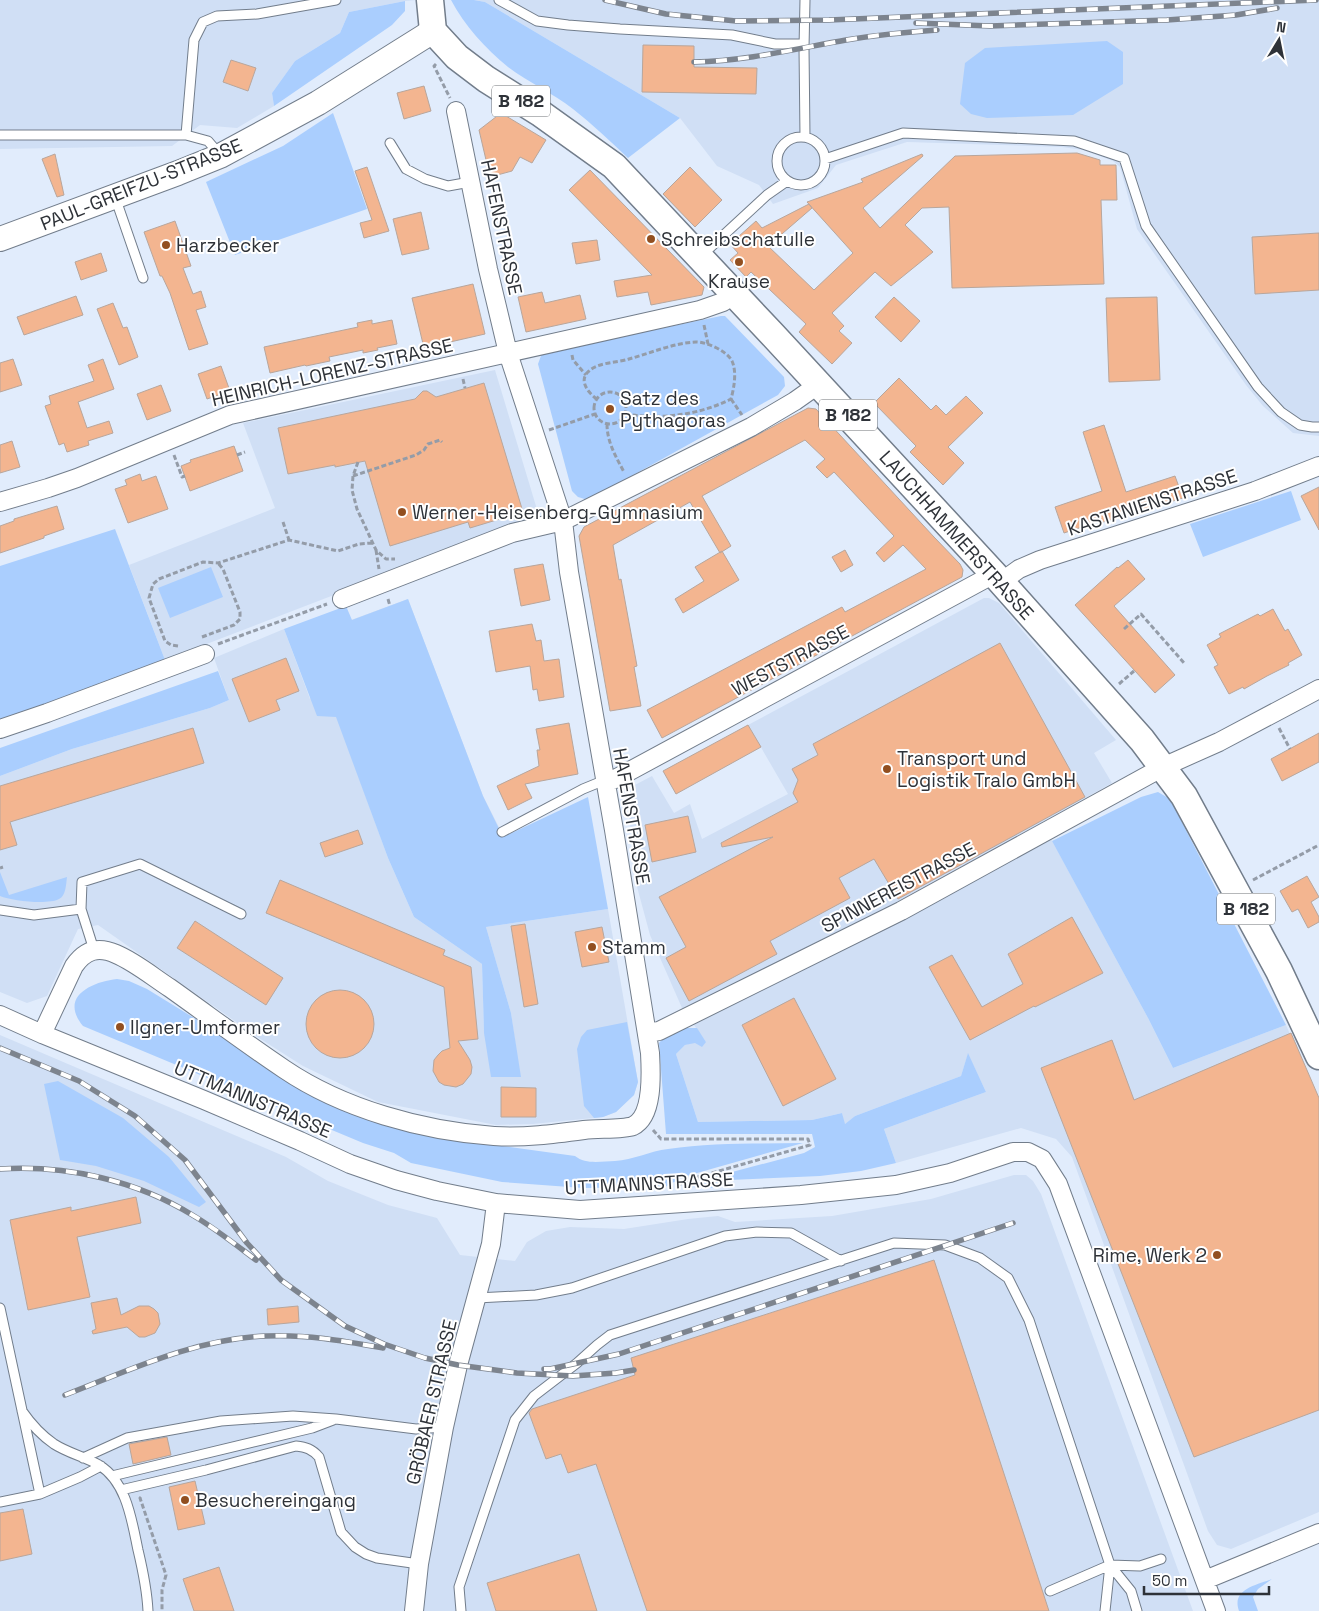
<svg xmlns="http://www.w3.org/2000/svg" width="1319" height="1611" viewBox="0 0 1319 1611" font-family="'Space Grotesk',sans-serif">
<style>
.built{fill:#d0dff5}
.green{fill:#aacefe}
.building{fill:#f3b590;stroke:#b8a69c}
.lines{fill:none;stroke-linecap:round;stroke-linejoin:round}
.lane-casing{stroke:#727d8b;stroke-width:11}
.street-casing{stroke:#727d8b;stroke-width:20}
.secondary-casing{stroke:#727d8b;stroke-width:26}
.primary-casing{stroke:#727d8b;stroke-width:29}
.path{stroke:#949ca8;stroke-width:3;stroke-dasharray:5 2.5;stroke-linecap:butt}
.lane{stroke:#fff;stroke-width:9}
.street{stroke:#fff;stroke-width:18}
.secondary{stroke:#fff;stroke-width:24}
.primary{stroke:#fff;stroke-width:26}
.rail-casing{stroke:#7d848e;stroke-width:5.5}
.rail{stroke:#fff;stroke-width:4;stroke-dasharray:11;stroke-linecap:butt}
.poi-dot{fill:#924f20;stroke:#fff;stroke-width:2}
.labels{text-anchor:middle;stroke-width:4;stroke-linejoin:round;paint-order:stroke}
.shield{fill:#fff;stroke:#6d7074;stroke-width:1}
.shield-label{font-size:18px;font-weight:bold;fill:#2e3238}
.street-label{font-size:19px;fill:#2e3238;stroke:#fff}
.poi-label{font-size:19px;fill:#2e3238;stroke:#fff;text-anchor:start}
</style>
<rect width="100%" height="100%" fill="#e1ecfc"/>
<path class="built" d="M0,0H418L405,1L349,12L340,33L295,61L272,93L274,106L237,128L200,125L172,146L0,149Z
M474,0H1319V436L1293,433L1263,406L1246,385L1137,229L1120,167L1113,161L1083,150L1062,147L907,142L836,165L818,188L773,204L759,185L717,166L680,118L485,2Z
M495,370L539,516L165,660L129,565L275,508L243,423Z
M984,598H989L999,603L1116,740L1094,753L1112,783L1042,822L1148,1018L1173,1068L1286,1025L1319,1100V1512L1231,1549L1217,1545L1208,1531L1072,1157L1056,1139L1021,1128L896,1163L884,1129L986,1092L968,1054L961,1076L855,1116L844,1125L842,1113L812,1120L698,1122L676,1054L685,1045L695,1042H706L682,1008L650,935L636,883V868L626,795L629,791L633,786L652,776L674,813L690,804L702,839L788,794L748,725Z
M408,599L483,796L504,837L337,717L388,858L414,917L482,964L484,1033L520,1077L511,1013L486,927L608,909L638,1082L634,1095L616,1112L603,1117L533,1124L496,1125L378,1102L303,1066L259,1038L98,925L78,929L47,996L27,1003L0,992V776L72,749L210,708L229,700L214,658L284,629L310,699L351,620Z
M0,1035L286,1157L328,1181L388,1205L437,1218L460,1255L515,1261L527,1242L546,1231L570,1227L624,1229L688,1219L718,1216L735,1222L832,1216L931,1199L1014,1175H1026L1033,1181L1041,1194L1193,1611H0Z"/>
<path class="green" d="M451,0H474L485,2L680,118L628,158C610,141 592,124 573,109C553,93 529,83 508,67C486,49 464,25 451,0Z
M405,1V11L392,25L274,106L272,93L295,61L340,33L349,12Z
M1107,41L1123,52V84L1073,115L987,118L971,114L960,104L965,63L985,48Z
M333,113L367,209L235,255L206,182L283,146Z
M721,316H725L784,377L785,386L778,395L588,500L578,497L572,491L538,364L542,353Z
M1291,491L1301,520L1203,557L1190,524Z
M115,529L165,660L0,721V566Z
M211,567L223,597L170,618L158,588Z
M408,599L483,796L503,837L588,797L608,909L486,927L511,1013L521,1077H491L484,1033L482,964L414,917L388,858L336,717L317,716L284,629L346,606L352,620Z
M218,671L229,700L210,708L72,749L0,776V748Z
M1158,792L1170,799L1286,1025L1173,1068L1148,1018L1052,841L1141,797Z
M0,872L9,895L67,877C66,884 66,896 59,899C48,905 12,901 0,896Z
M117,979L129,981L147,989L225,1037L376,1121L409,1132L451,1139L575,1156C586,1165 602,1161 615,1161C633,1160 650,1151 668,1149C712,1142 758,1144 803,1143L683,1177L665,1187L583,1188L502,1182L411,1163L394,1153L363,1143L83,1026C59,997 91,982 117,979Z
M627,1022L638,1082L634,1095L616,1112L603,1117L594,1118L584,1106L577,1049L581,1037L587,1030Z
M684,1028H697L706,1042L702,1047L695,1043L685,1045L676,1054L698,1122L812,1120L842,1113L845,1124L855,1116L961,1076L968,1053L986,1092L884,1129L896,1163L861,1171L820,1176L730,1180L717,1188L688,1187L687,1184L804,1153L815,1147L812,1134H666L659,1043L667,1034Z
M58,1081L123,1118L169,1157L206,1202L199,1207L144,1181L96,1166L60,1160L44,1084Z
M1272,1579L1258,1589L1253,1597L1258,1611H1239C1231,1589 1257,1585 1272,1579Z"/>
<path class="building" d="M643,45L694,46V67L757,68L756,94L642,92Z
M231,60L256,68L248,91L223,82Z
M424,86L431,111L404,119L397,93Z
M501,113L546,140L532,163L520,157L512,171L490,177L479,130Z
M1077,153L1100,160V165H1116L1117,200H1101L1104,284L952,288L949,207L922,208L905,225L933,252L891,286L875,272L832,313L844,326L839,331L852,343L832,364L799,332L806,324L751,272L746,277L730,260L738,253L730,244L756,221L762,228L809,204L812,208L768,246L814,290L853,253L807,202L863,182L861,179L922,154L923,156L863,208L880,228L955,156Z
M55,154L64,195L57,197L42,159Z
M367,167L389,231L364,238L360,223L372,220L355,171Z
M690,167L722,200L695,227L663,194Z
M590,170L704,287L702,295L651,305L648,292L617,297L614,281L652,275L569,190Z
M421,212L429,249L402,255L393,219Z
M175,221L191,266L183,268L193,294L201,291L206,307L196,310L208,344L189,350L170,293L162,276H160L144,232Z
M1319,233V290L1255,294L1252,237Z
M597,240L600,260L576,264L572,243Z
M101,253L107,271L81,280L75,262Z
M473,284L485,334L424,348L412,298Z
M542,292L545,303L580,295L586,319L526,332L518,297Z
M76,296L83,315L24,335L17,317Z
M894,297L920,321L901,342L875,317Z
M1157,297L1160,380L1109,382L1106,298Z
M113,303L123,328L127,327L138,357L119,365L97,309Z
M372,320V324L392,320L397,344L377,348L378,350L363,353V350L329,357L330,361L306,366L305,365L270,373L264,347L358,327L357,323Z
M13,359L22,385L0,392V363Z
M103,359L114,389L78,402L87,428L109,421L113,433L88,441L89,445L67,452L64,443L59,445L45,406L51,404L49,396L94,381L88,365Z
M221,366L230,391L207,399L198,374Z
M899,378L931,410L936,405L946,415L966,396L983,413L948,447L964,463L943,485L910,452L916,446L874,403Z
M484,383L523,512L470,528L468,522L390,546L365,461L335,467V465L288,474L278,428L415,399L423,391H427L436,397Z
M161,385L171,411L147,420L137,394Z
M808,408L816,409L934,537L960,564L963,570L962,577L662,738L647,710L842,607L845,612L926,569L903,545L884,562L876,553L894,536L834,472L827,478L816,467L825,459L805,440L702,496L731,546L720,553L690,502L613,545L619,580L621,579L637,666L634,667L641,706L610,711L579,536L584,527Z
M1104,425L1126,492L1175,476L1183,498L1100,523V521L1064,533L1055,507L1102,491L1083,432Z
M12,441L20,467L0,473V445Z
M234,446L243,471L190,491L181,466L191,462L190,460Z
M140,474L142,481L156,476L168,509L128,523L115,489L127,485L125,480Z
M1319,487V530L1301,496Z
M57,506L64,529L44,536V538L0,553V526L14,521V519Z
M845,550L853,565L841,572L832,557Z
M722,551L739,580L683,613L675,599L704,581L695,567Z
M1128,560L1145,579L1114,606L1175,675L1155,693L1075,605L1117,567L1118,568Z
M543,564L550,600L521,606L514,569Z
M1273,609L1285,631L1288,629L1302,655L1288,663L1289,665L1267,676L1244,689L1243,687L1229,694L1214,667L1218,665L1207,645L1221,637L1219,634L1258,614L1260,616Z
M532,624L536,641L541,640L544,661L559,659L564,697L539,701L537,689L533,690L530,666L496,672L489,631Z
M1000,643L1085,797L898,899L874,859L839,878L850,898L770,941L777,954L689,1001L666,958L686,947L659,897L773,837L722,847L721,843L798,802L793,793L798,780L792,769L818,755L813,744Z
M286,658L299,691L276,700L280,710L249,722L232,679Z
M569,723L578,774L525,784L532,798L508,810L497,786L539,766L537,750H540L536,729Z
M748,725L761,747L676,794L663,771Z
M193,728L204,763L10,822L17,845L0,850V786Z
M1319,733V762L1282,781L1271,759Z
M688,816L696,852L652,862L645,825Z
M358,830L363,844L325,857L320,843Z
M1307,876L1319,897L1311,902L1319,917V922L1308,928L1298,909L1292,912L1280,891Z
M280,880L445,950L443,955L471,967L478,1039L458,1041L470,1060L472,1067L471,1074L463,1084L456,1087L444,1085L439,1082L433,1071L434,1060L438,1055L442,1051L450,1048L444,987L266,913Z
M1072,917L1103,973L1035,1007L1034,1006L970,1040L929,967L952,955L982,1007L1023,984L1008,954Z
M195,921L283,978L266,1005L177,948Z
M525,924L538,1004L524,1007L511,926Z
M602,927L609,962L582,967L575,932Z
M306 1024a34 34 0 1 1 68 0a34 34 0 1 1-68 0Z
M794,998L836,1079L783,1106L742,1025Z
M1291,1033L1319,1098V1410L1194,1457L1041,1068L1112,1040L1134,1100Z
M501,1087L536,1088V1117H501Z
M136,1197L141,1223L77,1237L90,1297L28,1310L10,1220L71,1207V1211Z
M934,1260L1049,1611H647L596,1464L568,1473L561,1454L546,1459L529,1413L532,1409L635,1375L631,1358Z
M117,1298L121,1315L139,1306H149L154,1309L158,1313L160,1324L155,1333L145,1337H139L127,1327L93,1334L92,1331L96,1329L91,1303Z
M298,1306L299,1322L268,1325L267,1309Z
M167,1437L171,1455L133,1464L129,1444Z
M195,1481L205,1524L178,1530L169,1487Z
M23,1509L32,1554L0,1561V1513Z
M579,1554L597,1611H496L487,1583Z
M219,1567L234,1611H194L183,1579Z"/>
<g class="lines">
<defs>
<path id="lane" d="M499,0L537,21L568,25L620,29L732,35L775,44H804
M0,135H186L208,141L220,155
M186,135L194,40L203,22L217,16L257,14L336,0
M777 161a24 24 0 1 1 48 0a24 24 0 1 1-48 0Z
M805,137L804,48L805,0
M390,143L406,169L425,179L448,186L470,182
M825,159L903,133L1074,141L1124,158L1146,226L1258,387L1281,412L1300,425L1312,427H1319
M115,197L143,278
M701,256L767,195L787,181
M502,832L583,789L605,780
M0,910L34,915L81,909
M94,950L81,909L82,882L140,864L241,914
M477,1298L536,1295L572,1288L725,1236L757,1232L791,1233L841,1261
M0,1308L40,1494L0,1502
M22,1411C31,1424 41,1435 54,1444C68,1453 85,1457 99,1465C127,1482 132,1522 138,1550C143,1571 147,1590 148,1611
M83,1458L127,1438L221,1421L293,1416L336,1419L416,1429L444,1427
M112,1476L312,1428L333,1420
M121,1490L206,1470L296,1446C306,1447 312,1449 319,1457L341,1532L355,1547L366,1554L377,1558L419,1564
M40,1494L80,1477L101,1466
M1050,1591L1110,1565L1140,1566L1161,1559
M461,1611L459,1587L515,1420L534,1396L577,1363L597,1345L610,1335L894,1243L945,1245L980,1258L1008,1278L1029,1320L1110,1565L1131,1591L1137,1611
M1105,1611L1110,1565"/>
<path id="street" d="M0,502L48,488L77,478L230,415L700,310L723,302L735,294
M1001,582L1019,569L1040,560L1255,491L1319,466
M342,599L512,533L563,521L751,427L795,401L819,384
M0,729L47,713L205,654
M605,780L615,779L994,574
M0,1015L42,1034L204,1100L300,1141L350,1164L396,1180L437,1191L496,1203L580,1210L801,1195L896,1185L950,1173L1013,1152H1028L1042,1159L1058,1184L1216,1611
M647,1033L659,1031L901,911L1163,767L1219,742L1319,689
M42,1034L74,966C85,950 98,946 116,954C135,962 153,977 170,988C208,1015 245,1043 284,1069C343,1109 423,1131 494,1136C524,1138 554,1134 584,1130C597,1128 622,1130 633,1126C654,1116 651,1072 650,1053L614,830L569,572L563,521L508,353L488,269L456,111
M1205,1580L1319,1533
M414,1611L419,1564L444,1427L458,1365L491,1244L496,1203"/>
<path id="secondary" d="M0,239L178,173L220,156L318,103L433,31"/>
<path id="primary" d="M430,0L433,31L457,57L486,79L540,113L614,166L772,334L994,574L1142,740L1184,796L1279,971L1319,1056"/>
</defs>
<use href="#lane" class="lane-casing"/>
<use href="#street" class="street-casing"/>
<use href="#secondary" class="secondary-casing"/>
<use href="#primary" class="primary-casing"/>
<path class="path" d="M436,64L434,66L450,98
M704,325L708,344
M572,355L573,360L586,375
M463,379L465,388
M594 408a16 16 0 1 1 32 0a16 16 0 1 1-32 0Z
M597,399C588,393 578,380 589,371C598,362 617,363 629,359C651,353 673,343 696,342C707,342 727,351 732,361C737,372 734,388 731,399C699,415 661,420 625,414
M731,399L742,415
M607,424C607,442 616,457 624,472
M549,430L595,414
M174,455L182,477L185,476
M237,455L245,452
M358,462L353,476L352,490L357,509L376,550L386,559H395
M353,476L416,455L424,450L428,444L440,440L442,442
M283,522L289,540
M376,550L379,569
M388,599L390,606
M1124,629L1141,614L1185,664
M202,637L234,625L240,619V612L223,569L218,563
M218,644L327,604
M178,646L171,645L165,641L149,598L153,584L159,579L203,562L218,563L289,540L338,551L359,544L372,543
M1119,684L1134,671
M1279,728L1290,749
M0,868L3,867
M1253,880L1319,845
M653,1130L661,1139H808L810,1145L684,1181L678,1186
M141,1497L140,1498L166,1575L162,1590V1611"/>
<use href="#lane" class="lane"/>
<use href="#street" class="street"/>
<use href="#secondary" class="secondary"/>
<use href="#primary" class="primary"/>
<defs>
<path id="rail" d="M605,0L666,14L736,21L829,20L1316,0
M916,23L990,26L1167,20L1236,15L1277,8
M694,62C746,61 795,49 846,40C876,35 907,32 937,30
M0,1048L79,1081L135,1116L185,1160L247,1243L281,1280L345,1326L384,1344L425,1358L458,1365L517,1373L573,1376L616,1373L634,1370
M0,1169C67,1165 136,1180 194,1216C216,1229 236,1245 256,1260
M544,1369H550L619,1354L1013,1223
M65,1395C130,1370 195,1339 266,1336C306,1334 344,1341 383,1348"/>
</defs>
<use href="#rail" class="rail-casing"/>
<use href="#rail" class="rail"/>
</g>
<g class="poi-dot">
<circle cx="651" cy="239" r="5"/>
<circle cx="166" cy="245" r="5"/>
<circle cx="739" cy="262" r="5"/>
<circle cx="610" cy="409" r="5"/>
<circle cx="402" cy="512" r="5"/>
<circle cx="887" cy="769" r="5"/>
<circle cx="592" cy="947" r="5"/>
<circle cx="120" cy="1027" r="5"/>
<circle cx="1217" cy="1255" r="5"/>
<circle cx="185" cy="1500" r="5"/>
</g>
<g class="labels">
<g class="shield">
<rect x="492" y="85.5" width="58" height="31" rx="4"/>
<rect x="819" y="399.5" width="58" height="31" rx="4"/>
<rect x="1217" y="893.5" width="58" height="31" rx="4"/>
</g>
<g class="shield-label">
<text x="521" y="107">B 182</text>
<text x="848" y="421">B 182</text>
<text x="1246" y="915">B 182</text>
</g>
<g class="street-label">
<text transform="translate(141 184) rotate(-22)" y="7">PAUL-GREIFZU-STRASSE</text>
<text transform="translate(502 227) rotate(78)" y="7">HAFENSTRASSE</text>
<text transform="translate(332 372) rotate(-13)" y="7">HEINRICH-LORENZ-STRASSE</text>
<text transform="translate(1152 502) rotate(-18)" y="7">KASTANIENSTRASSE</text>
<text transform="translate(957 535) rotate(48)" y="7">LAUCHHAMMERSTRASSE</text>
<text transform="translate(790 660) rotate(-28)" y="7">WESTSTRASSE</text>
<text transform="translate(632 816) rotate(80)" y="7">HAFENSTRASSE</text>
<text transform="translate(898 887) rotate(-28)" y="7">SPINNEREISTRASSE</text>
<text transform="translate(253 1099) rotate(23)" y="7">UTTMANNSTRASSE</text>
<text transform="translate(649 1183) rotate(-3)" y="7">UTTMANNSTRASSE</text>
<text transform="translate(431 1402) rotate(-77)" y="7">GRÖBAER STRASSE</text>
</g>
<g class="poi-label">
<text x="661" y="246">Schreibschatulle</text>
<text x="176" y="252">Harzbecker</text>
<text x="739" y="288" text-anchor="middle">Krause</text>
<text x="620" y="405">Satz des<tspan x="620" dy="22">Pythagoras</tspan></text>
<text x="412" y="519">Werner-Heisenberg-Gymnasium</text>
<text x="897" y="765">Transport und<tspan x="897" dy="22">Logistik Tralo GmbH</tspan></text>
<text x="602" y="954">Stamm</text>
<text x="130" y="1034">Ilgner-Umformer</text>
<text x="1207" y="1262" text-anchor="end">Rime, Werk 2</text>
<text x="195" y="1507">Besuchereingang</text>
</g>
</g>
<g transform="translate(1279 40) rotate(10)" stroke="#ffffff" stroke-width="4" paint-order="stroke">
<path d="M0-4L9 19L0 12L-9 19Z" fill="#2e3238"/>
<text y="-8" font-size="14" font-weight="bold" text-anchor="middle" fill="#2e3238">N</text>
</g>
<path d="M1144 1586v8h125v-8" fill="none" stroke="#2e3238" stroke-width="2.5"/>
<text x="1152" y="1586" font-size="15" fill="#2e3238" stroke="#ffffff" stroke-width="4" paint-order="stroke">50 m</text>
</svg>
